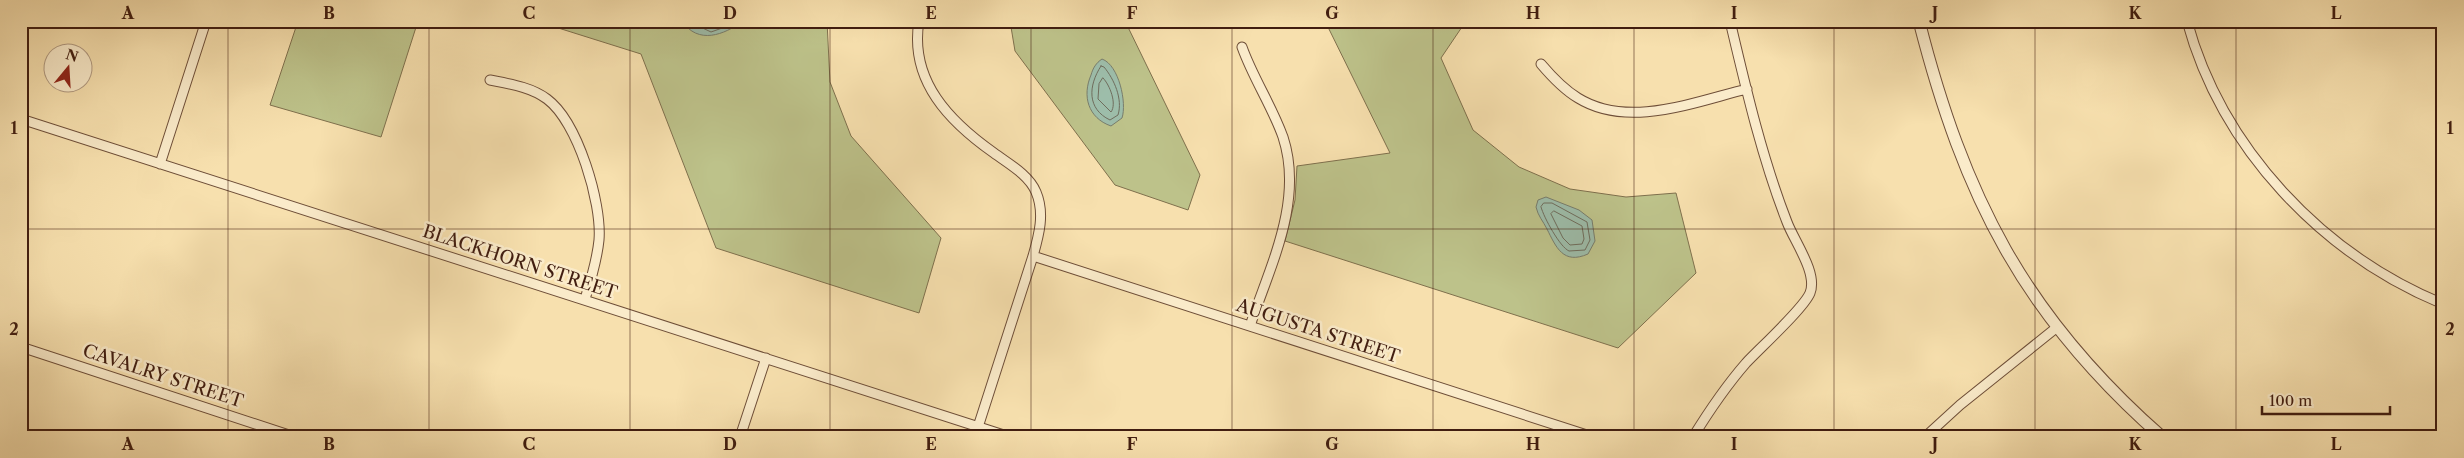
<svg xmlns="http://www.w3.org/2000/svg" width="2464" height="458" viewBox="0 0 2464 458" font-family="'Libre Caslon Text',serif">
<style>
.green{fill:#bdc28a;stroke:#7f704d}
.water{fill:#9dbdaa;stroke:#787d6c}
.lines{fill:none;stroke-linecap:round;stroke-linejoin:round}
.shore{stroke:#6f6d5d;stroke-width:1}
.minor-casing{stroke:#6e4e38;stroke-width:11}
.tertiary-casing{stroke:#6e4e38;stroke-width:13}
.minor{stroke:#faebca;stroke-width:9}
.tertiary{stroke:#faebca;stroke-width:11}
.grid{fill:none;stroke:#411d10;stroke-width:1;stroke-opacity:0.55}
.labels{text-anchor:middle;stroke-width:5;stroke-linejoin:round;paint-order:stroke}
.street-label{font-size:18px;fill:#411d10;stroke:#faebca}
.neatline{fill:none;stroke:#411d10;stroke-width:2}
.grid-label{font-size:16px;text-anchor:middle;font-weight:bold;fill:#411d10}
</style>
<rect width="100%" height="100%" fill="#f7e0ae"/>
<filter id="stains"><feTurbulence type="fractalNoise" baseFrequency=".004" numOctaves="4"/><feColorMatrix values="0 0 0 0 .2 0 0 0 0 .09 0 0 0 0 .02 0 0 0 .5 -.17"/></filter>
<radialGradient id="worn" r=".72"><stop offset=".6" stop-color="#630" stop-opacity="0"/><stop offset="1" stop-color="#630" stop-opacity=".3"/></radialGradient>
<path class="green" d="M298,21H418L381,137L270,105Z
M536,21H827L830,82L851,136L941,238L919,313L716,248L641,54Z
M1010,21H1125L1200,175L1188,210L1115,185L1015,51Z
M1325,21H1466L1441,58L1473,130L1519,167L1570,189L1626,197L1676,193L1696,273L1618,348L1285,241L1295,200L1297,166L1390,153Z"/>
<path class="water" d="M682,21H743C724,35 698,45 682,21Z
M1102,59C1119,65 1127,103 1122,118L1111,126C1088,118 1082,96 1091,75C1093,68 1096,63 1102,59Z
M1546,197L1579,210L1592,220L1595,241L1588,254C1563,265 1556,247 1547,229C1543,221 1538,216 1536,207L1538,200Z"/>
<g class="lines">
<path class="shore" d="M688,21L711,32L725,27L734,21
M1101,66L1104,67C1114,79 1123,99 1118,115L1110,120C1087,109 1088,86 1101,66Z
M1103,78C1110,85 1117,104 1111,112L1098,99L1099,84Z
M1544,203H1552L1587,222L1590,240L1585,250L1569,251C1560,247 1544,218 1541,207Z
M1554,211L1582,226L1584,239L1582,244L1570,245L1563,238L1551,214Z"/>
<defs>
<path id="minor" d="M919,21C909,81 950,122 994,153C1009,164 1029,175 1036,192C1045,213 1039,235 1033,256L978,427
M2187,21C2222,149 2322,254 2443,304
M1242,47C1253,78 1272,106 1283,137C1304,201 1270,266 1250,326
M1541,64C1552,77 1563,89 1578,98C1628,129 1694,102 1747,89
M490,80C510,84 531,87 547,99C578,122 602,203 599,240C597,260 591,280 585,299
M21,119L1010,437
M160,164L206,21
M1033,256L1593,437
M21,347L295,437
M740,437L766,358
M1693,437C1709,411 1726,386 1746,363C1760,348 1804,308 1810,293C1818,273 1794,241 1787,222C1762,158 1746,89 1730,21
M1925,437L1960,405L2056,328"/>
<path id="tertiary" d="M1919,21C1964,197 2024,316 2162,437"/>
</defs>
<use href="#minor" class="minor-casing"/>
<use href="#tertiary" class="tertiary-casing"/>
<use href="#minor" class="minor"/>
<use href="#tertiary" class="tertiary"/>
</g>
<path class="grid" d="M228,21V437M429,21V437M630,21V437M830,21V437M1031,21V437M1232,21V437M1433,21V437M1634,21V437M1834,21V437M2035,21V437M2236,21V437M21,229H2443"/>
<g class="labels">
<g class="street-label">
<text transform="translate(520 262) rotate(18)" y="6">BLACKHORN STREET</text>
<text transform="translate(1318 331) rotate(18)" y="6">AUGUSTA STREET</text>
<text transform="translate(163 376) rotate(18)" y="6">CAVALRY STREET</text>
</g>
</g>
<rect width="2464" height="458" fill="none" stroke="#f7e0ae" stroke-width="55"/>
<g transform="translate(68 68) rotate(18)"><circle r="24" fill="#faebca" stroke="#b09980"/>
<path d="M0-4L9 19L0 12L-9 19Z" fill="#8f2418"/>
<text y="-8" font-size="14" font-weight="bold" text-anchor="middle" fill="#411d10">N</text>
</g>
<path d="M2262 406v8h128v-8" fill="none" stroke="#411d10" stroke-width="2.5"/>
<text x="2269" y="406" font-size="15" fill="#411d10" stroke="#faebca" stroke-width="4" paint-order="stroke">100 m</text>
<rect x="28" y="28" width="2408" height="402" class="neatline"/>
<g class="grid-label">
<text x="128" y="19">A</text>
<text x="329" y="19">B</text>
<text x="529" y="19">C</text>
<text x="730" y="19">D</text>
<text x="931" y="19">E</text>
<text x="1132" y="19">F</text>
<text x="1332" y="19">G</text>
<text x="1533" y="19">H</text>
<text x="1734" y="19">I</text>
<text x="1935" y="19">J</text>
<text x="2135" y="19">K</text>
<text x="2336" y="19">L</text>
<text x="14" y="134">1</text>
<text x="2450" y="134">1</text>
<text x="14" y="335">2</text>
<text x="2450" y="335">2</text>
<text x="128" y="450">A</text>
<text x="329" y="450">B</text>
<text x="529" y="450">C</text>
<text x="730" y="450">D</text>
<text x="931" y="450">E</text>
<text x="1132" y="450">F</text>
<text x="1332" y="450">G</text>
<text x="1533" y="450">H</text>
<text x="1734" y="450">I</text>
<text x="1935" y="450">J</text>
<text x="2135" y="450">K</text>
<text x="2336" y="450">L</text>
</g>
<rect width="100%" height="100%" filter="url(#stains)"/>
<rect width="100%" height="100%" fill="url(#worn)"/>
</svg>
